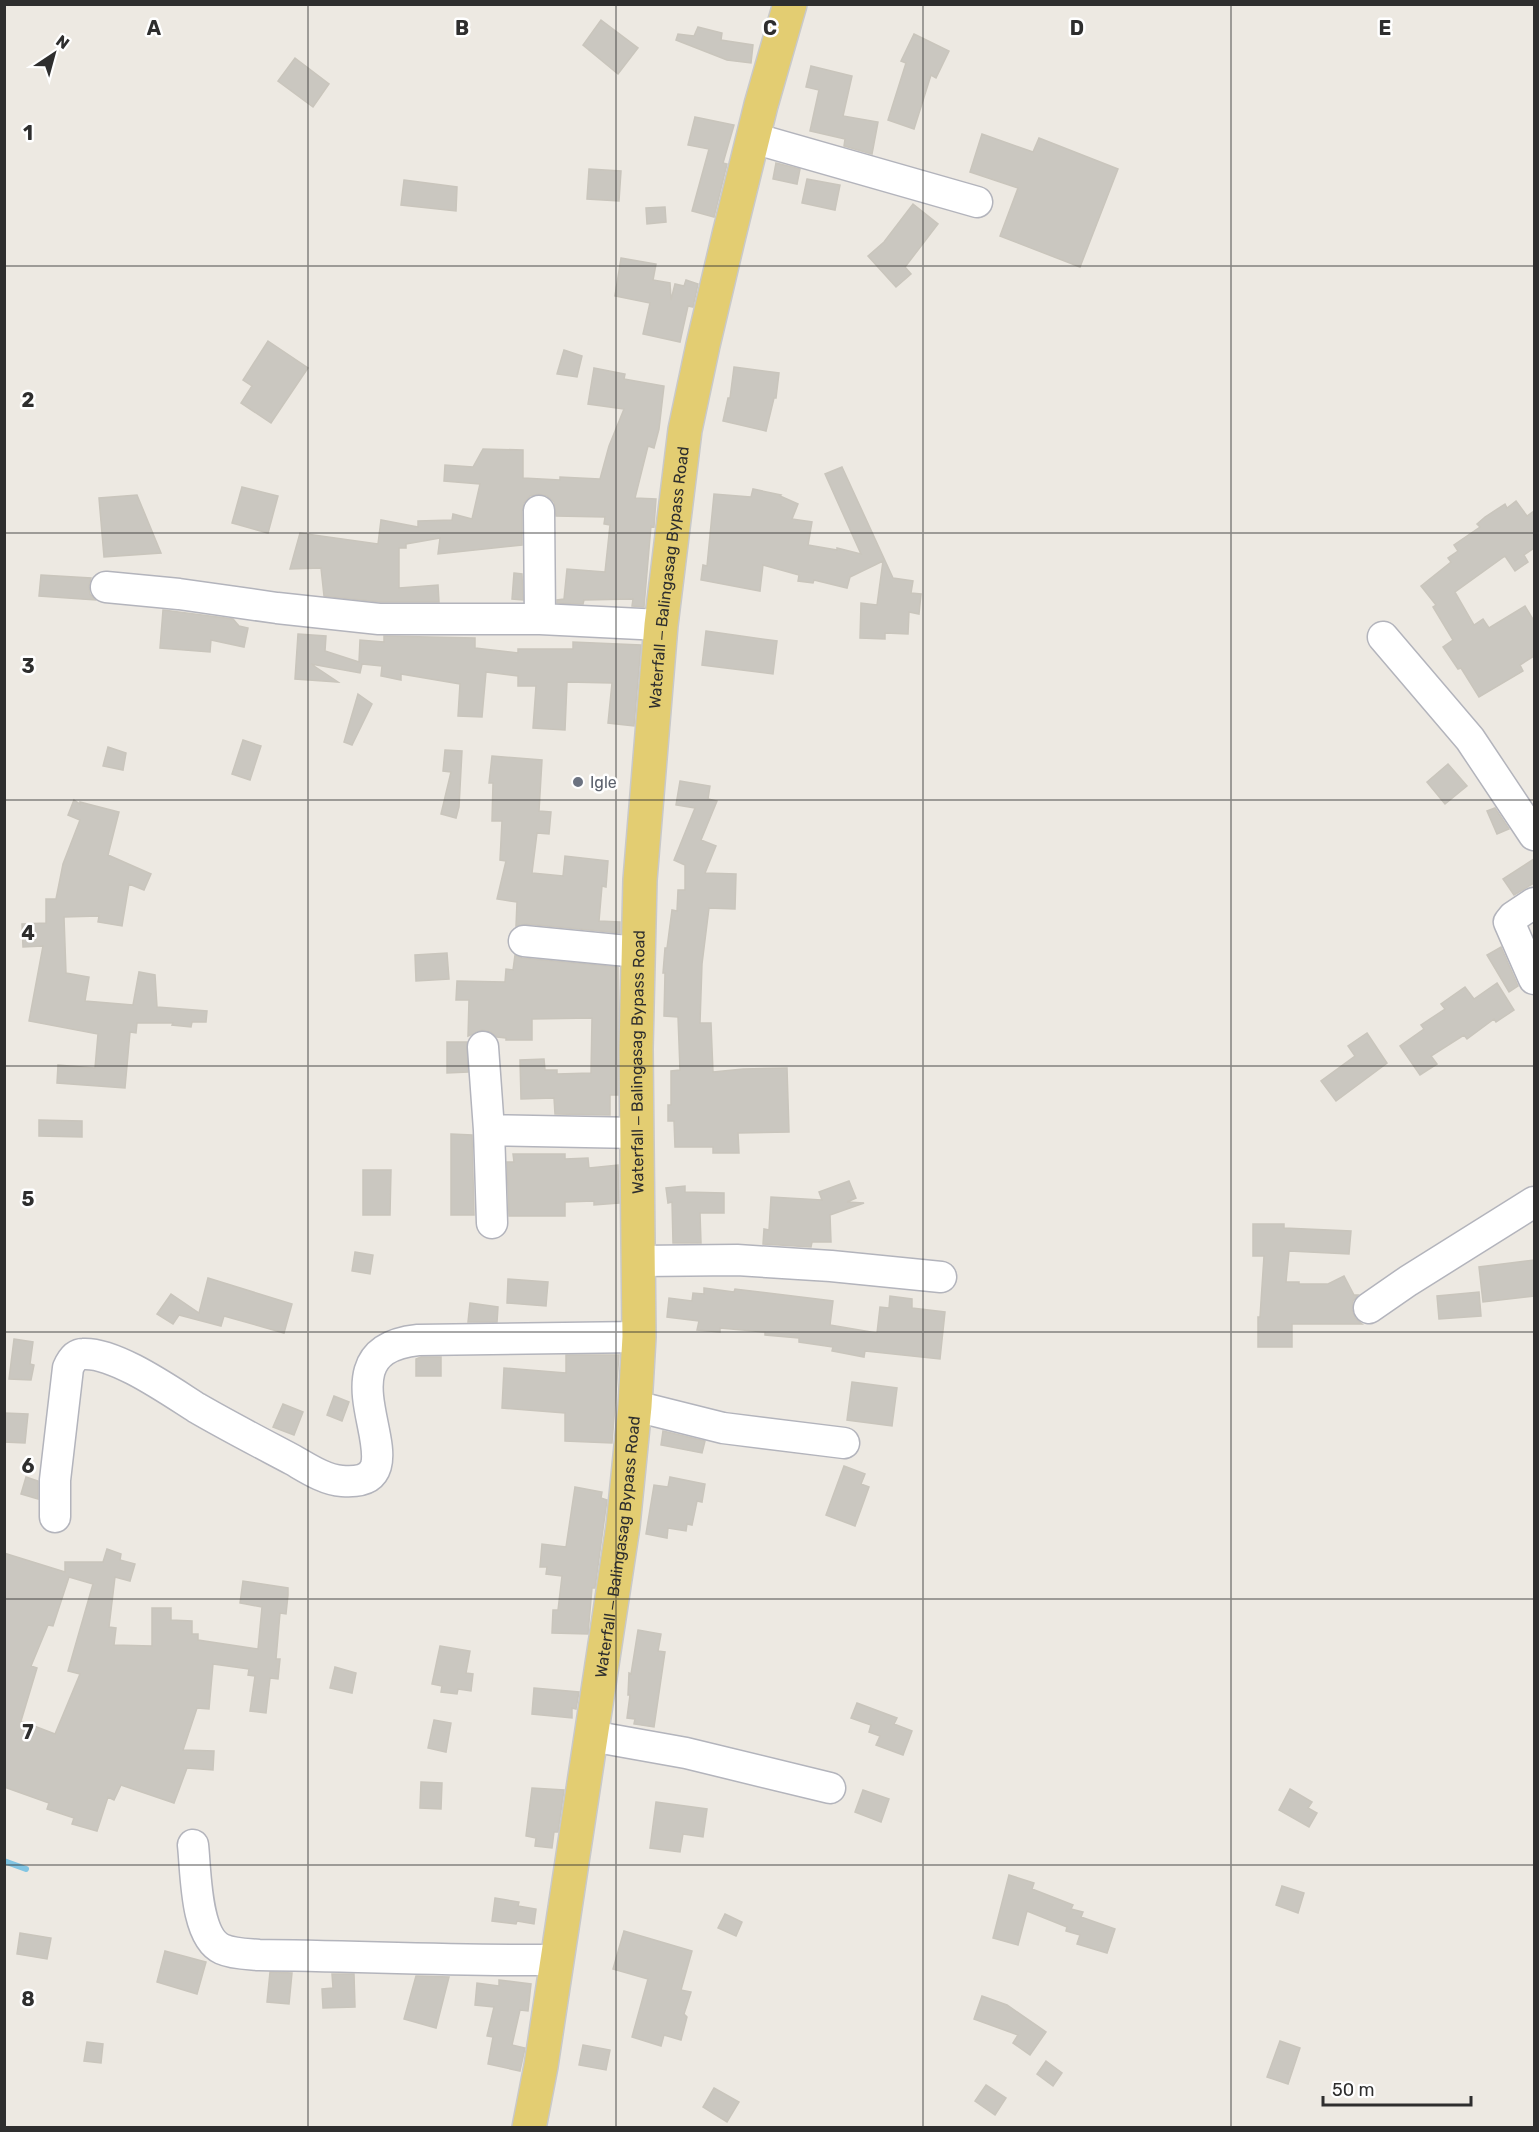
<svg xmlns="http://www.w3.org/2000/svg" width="1539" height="2132" viewBox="0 0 1539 2132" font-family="Rubik,sans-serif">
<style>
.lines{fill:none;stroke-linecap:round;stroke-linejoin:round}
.stream{stroke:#82c5e3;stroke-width:6}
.building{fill:#cac7c0;stroke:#c9c5bc;stroke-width:1.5;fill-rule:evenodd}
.minor-casing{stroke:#b3b4bc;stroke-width:33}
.major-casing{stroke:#c9c9c9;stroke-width:36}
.minor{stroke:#fff;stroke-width:30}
.major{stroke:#e3cd72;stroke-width:33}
.grid{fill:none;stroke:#2e2e2e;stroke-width:1.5;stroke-opacity:0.55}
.worship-dot{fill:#6b7280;stroke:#fff;stroke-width:2}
.labels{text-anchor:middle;stroke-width:5;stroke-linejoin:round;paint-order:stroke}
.street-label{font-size:16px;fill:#2e2e2e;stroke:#fff}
.worship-label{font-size:16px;fill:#5b616d;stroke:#fff;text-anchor:start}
.grid-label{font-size:20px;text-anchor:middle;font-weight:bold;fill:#2e2e2e;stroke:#fff;stroke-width:5;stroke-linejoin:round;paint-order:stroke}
</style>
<rect width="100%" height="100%" fill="#ede9e2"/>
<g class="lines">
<path class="stream" d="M4,1861L26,1869"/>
</g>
<path class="building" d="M601,20L638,48L618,74L583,45Z
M698,27L722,33L721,40L753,45L751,63L727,60L676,40L678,34L694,36Z
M914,34L949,51L936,78L931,75L914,129L888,120L906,63L901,61Z
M295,58L329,84L313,107L278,81Z
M811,66L852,76L843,116L878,122L872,154L844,146L845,139L810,131L819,90L806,87Z
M695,117L734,125L723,163L727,164L714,217L692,211L709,149L688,145Z
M982,134L1033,152L1039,138L1118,169L1080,267L1000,236L1018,188L970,172Z
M776,163L800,169L797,184L773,179Z
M589,169L621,171L619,201L587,199Z
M807,179L840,185L835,210L802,203Z
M404,180L457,187L456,211L401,205Z
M913,204L938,224L905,267L911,274L896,287L868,256L884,242Z
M665,207L666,222L647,224L646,208Z
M621,258L656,264L653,280L670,283L671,300L675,284L684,286L686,280L698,284L693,307L688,306L680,342L643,334L650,303L615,296Z
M268,341L308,368L271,423L241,403L252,386L243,380Z
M564,350L582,356L577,377L557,374Z
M734,367L779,373L776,398H774L766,431L723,421L728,398H730Z
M594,368L625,374L624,379L664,386L659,429L654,448L648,446L635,498L656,499L654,527L651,526L644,607L632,606L633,599L584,600L583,604L557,603V600L564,599L567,569L605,572L610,525L604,524L605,517L556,516L554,502L547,496L539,494L530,496L524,503L522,511V545L438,554L440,538L406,544V548H399V588L438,585L439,602H380L324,596L321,568L290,569L300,533L378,544L381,520L418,527V521L452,520L453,514L472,519L480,484L444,481L445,465L473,467L483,449L523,450V478L560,480V477L600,479L609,446L624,409L588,404Z
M842,467L893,578L913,581L911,593L921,594L919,614L909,612L908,634L885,633V639L860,638L861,603L877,605L883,561L850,577L847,588L814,580L813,583L798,581L799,575L763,565L760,591L701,580L703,565L707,566L714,494L751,497L753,489L781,495L780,496L798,504L792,519L812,522L808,545L837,550V548L861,554L825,474Z
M242,487L278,496L268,533L232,523Z
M137,495L161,553L104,557L99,498Z
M1516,501L1527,516L1534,511V548L1524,555L1528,562L1515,571L1505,556L1455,592L1474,625L1483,619L1489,628L1525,606L1534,621V656L1520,665L1523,671L1479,697L1461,668L1458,669L1443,647L1453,640L1433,607L1436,605L1421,586L1451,562L1448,558L1458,551L1454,545L1480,527L1477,524L1485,517L1505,504L1507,508Z
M514,573L522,574L523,600L512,599Z
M41,575L91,578L89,586L90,594L95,600L39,596Z
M163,610L233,619L239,626L248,628L244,647L211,640L210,652L160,648Z
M706,631L777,641L773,674L702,665Z
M298,634L326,636L325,651L359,662L360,640L384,642V636L475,638V648L518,653V649H573V642L641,645L634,726L608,723L612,683L567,682L565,730L533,728L536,686H518V676L486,672L482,717L458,716L460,684L401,674V680L381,676L382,666L362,664L360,673L311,664L338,682L295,679Z
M358,694L372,704L352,745L344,742Z
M243,740L261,746L250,780L232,774Z
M108,747L126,753L123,770L103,766Z
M445,750L462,751L459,807L456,818L441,814L451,772L443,771Z
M492,756L542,760L539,811L551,812L549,834L537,833L532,873L563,876L565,856L608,861L606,887L602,886L599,921L620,922V933L526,924L516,926L517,902L497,899L506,861L500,860L502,821H492L493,783H489Z
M1448,764L1467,786L1445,804L1427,782Z
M680,781L710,786L708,799L717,801L701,840L716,846L705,873L736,874L735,909L709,908L702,964L700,1023H711L713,1072L743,1069L787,1068L789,1132L738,1133L739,1153H713V1147H675L674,1121H668V1105H671V1071L680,1070L678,1017L664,1016L665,973H663L665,948H667L672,910L677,911L678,890H685V865L674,860L695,808L676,805Z
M74,800L80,804V802L119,812L108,855L151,874L144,890L129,884L122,926L98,922L99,916L64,917L66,973L89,977L85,1001L133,1005L139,972L155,975L157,1007L207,1011L206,1022H192L191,1027L172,1025L173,1023H137L136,1033L130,1032L125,1088L57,1083L58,1065L95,1068L98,1034L29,1021L43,946L23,947L22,924L46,923V899H56L63,864L80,820L68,815Z
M1495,808L1509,829L1497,834L1487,811Z
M1534,859V883L1514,895L1503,879Z
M1501,947L1518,986L1509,992L1487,955Z
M447,953L449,979L416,981L415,955Z
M515,955L522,958L618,967V1095H610V1115L555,1114L554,1098L521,1099L520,1060L544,1059L545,1070H557V1074L591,1073L592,1018L532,1019V1040H506V1038L497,1037L491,1032L482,1030L468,1036L469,1000H456L457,981L505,982L506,969L513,970Z
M1497,983L1514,1010L1496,1022L1494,1019L1467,1039L1464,1035L1431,1056L1437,1064L1420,1075L1400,1046L1424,1029L1421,1025L1445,1009L1441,1004L1465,987L1474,999Z
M1367,1033L1387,1063L1336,1101L1321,1081L1355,1056L1348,1046Z
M447,1042H467L468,1072L447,1073Z
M39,1120L82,1121V1137L39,1136Z
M451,1134L472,1135L474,1215H451Z
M513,1154H565V1159L588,1158L589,1168L618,1165L619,1203L594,1205V1201L565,1202V1216H509L507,1162H514Z
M363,1170H391L390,1215H363Z
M849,1181L856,1198L847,1202L864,1203L830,1215L831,1242H812L811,1247L763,1244L764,1229L769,1230L771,1197L822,1200L819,1192Z
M685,1186V1192L724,1193V1213H700L701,1243H673L672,1202L668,1203L666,1188Z
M1253,1224H1284V1228L1351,1231L1349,1254L1289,1251L1286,1282H1299V1284H1328L1344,1276L1354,1295H1358L1353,1301L1352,1310L1355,1318L1362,1324H1292V1347H1258V1317H1260L1264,1256H1253Z
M355,1252L373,1255L370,1274L352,1271Z
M1534,1260V1296L1483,1302L1479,1267Z
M208,1278L292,1304L284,1333L224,1316L221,1326L179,1315L173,1324L157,1314L171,1294L199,1313Z
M508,1279L548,1282L546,1306L507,1303Z
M704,1288L734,1292L735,1289L833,1301L830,1325L877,1333L880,1307L889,1308L890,1296L912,1299V1308L945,1312L940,1359L865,1351L864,1357L832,1351L833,1347L799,1342V1338L765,1335V1332L720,1328V1332L697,1330L699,1321L667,1317L669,1298L692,1301L693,1293L704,1294Z
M1479,1292L1481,1316L1439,1319L1437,1296Z
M470,1303L498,1307L497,1322H468Z
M14,1339L33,1342L30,1364L34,1365L31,1380L9,1379Z
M566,1355H619L612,1443L565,1441V1413L502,1408L504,1368L566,1373Z
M421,1357H441V1376H416V1359Z
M852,1382L897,1388L892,1426L847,1420Z
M334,1396L349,1402L342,1421L327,1415Z
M283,1404L303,1412L294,1435L273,1427Z
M4,1413L28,1414L25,1443L4,1442Z
M663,1431L705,1441L702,1453L661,1445Z
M844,1466L865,1474L861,1484L869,1487L855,1526L826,1515Z
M26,1477L38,1481V1499L21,1494Z
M670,1477L705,1484L702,1502L697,1501L692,1525L687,1524L686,1531L668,1528L667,1538L646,1534L654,1485L668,1487Z
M575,1487L602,1492L601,1498L607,1500L595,1588H592L588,1634L552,1633L553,1610H558L562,1576L546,1574L547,1567H540L542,1544L566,1547Z
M107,1549L121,1554L120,1560L135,1564L130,1581L115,1577L109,1627L116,1628L114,1645L152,1646V1608H171V1620L192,1621V1634H198V1640L258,1649L262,1607L240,1603L243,1581L288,1588V1595L286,1614L280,1613L276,1659H280L278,1679L270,1678L266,1713L250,1711L255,1676L248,1675L249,1669L213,1664L209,1709L197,1708L183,1750L214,1751L213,1770L187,1768L174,1803L121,1785L114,1800L108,1797L97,1831L72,1824L74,1818L47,1809L49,1803L4,1787V1553L65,1572V1562H103ZM69,1577L93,1584L68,1671L80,1674L55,1734L21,1721L37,1668L31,1666L48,1625L53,1626Z
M638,1630L661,1634L658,1651L665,1652L654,1727L634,1724L635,1719L627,1718L630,1695H628L629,1673L631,1674Z
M440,1646L470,1651L466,1673L473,1674L471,1691L458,1689L457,1694L441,1692L442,1686L432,1684Z
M335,1667L356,1673L352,1693L330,1688Z
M534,1688L579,1692L576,1709L572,1708V1718L532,1714Z
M857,1703L897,1718L894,1724L912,1731L903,1755L876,1745L880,1736L869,1732L871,1725L851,1718Z
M434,1720L451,1723L446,1752L428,1748Z
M421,1782L442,1783L441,1809L420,1808Z
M532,1788L564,1790L558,1832H554L552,1848L535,1846L536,1838L526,1836Z
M1290,1789L1312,1802L1308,1808L1317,1813L1309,1827L1279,1810Z
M863,1790L889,1799L881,1822L855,1812Z
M656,1802L707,1809L703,1837L683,1834L680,1852L650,1848Z
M1009,1875L1034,1883L1032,1889L1073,1905L1071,1909L1083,1912L1081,1917L1115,1929L1107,1953L1077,1944L1080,1935L1066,1931L1067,1927L1027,1911L1018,1945L993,1938Z
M1282,1886L1304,1893L1298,1913L1276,1905Z
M495,1898L519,1902L518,1906L536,1909L534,1924L517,1921L516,1924L492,1921Z
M725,1914L742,1922L736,1936L718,1928Z
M624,1931L692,1951L681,1990L691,1992L684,2014L687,2017L681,2040L664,2035L661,2046L632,2037L648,1979L613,1969Z
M20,1933L51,1938L47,1959L17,1954Z
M165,1951L206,1962L197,1994L157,1982Z
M270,1972L292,1973L289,2004L267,2002Z
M332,1974H354L355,2007L323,2008L322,1989L333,1988Z
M416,1976L449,1977L436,2028L404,2019Z
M499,1980L531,1984L528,2011L520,2010L512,2045L525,2048L520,2071L488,2064L493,2037L487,2036L494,2007L475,2005L477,1983L499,1986Z
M982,1996L1007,2005L1046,2032L1030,2055L1013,2043L1018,2035L974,2019Z
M1280,2041L1300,2048L1288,2084L1267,2077Z
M87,2042L103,2044L101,2063L84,2061Z
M583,2045L610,2050L606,2070L579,2065Z
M1046,2061L1062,2073L1053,2086L1037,2074Z
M986,2085L1006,2098L995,2115L975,2101Z
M714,2088L739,2102L727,2122L703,2107Z"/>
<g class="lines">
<defs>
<path id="minor" d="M753,138L977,202
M539,511L540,619
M106,587L179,594L277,608L379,619H540L661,625
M1383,637L1470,739L1534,835
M1534,903L1513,917L1509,922L1534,979
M524,941L638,952
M483,1047L489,1130L492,1223
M489,1130L637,1133
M639,1261L737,1260L831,1266L941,1277
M1369,1308L1408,1281L1534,1202
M635,1406L723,1428L844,1443
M55,1517V1480L68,1368C71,1361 75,1354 83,1354C115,1352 170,1391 197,1408C228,1426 261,1443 293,1460C307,1468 325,1480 342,1481C434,1488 303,1352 418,1340L639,1337
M591,1736L686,1753L830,1788
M193,1845C196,1871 195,1937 222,1949C233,1954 247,1954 259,1955C358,1956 457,1961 556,1960"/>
<g id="major">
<path id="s1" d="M529,2128L541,2066L623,1526L635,1406L639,1337L636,1049L640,880L661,625L685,430L703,345L729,235L761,105L790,4"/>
</g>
</defs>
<use href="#minor" class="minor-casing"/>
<use href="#major" class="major-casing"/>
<use href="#minor" class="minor"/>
<use href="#major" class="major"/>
</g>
<path class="grid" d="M308,4V2128M616,4V2128M923,4V2128M1231,4V2128M4,266H1534M4,533H1534M4,800H1534M4,1066H1534M4,1332H1534M4,1599H1534M4,1865H1534"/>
<circle class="worship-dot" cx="578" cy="782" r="6"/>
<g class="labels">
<g class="street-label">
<text dy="6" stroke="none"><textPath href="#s1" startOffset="1560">Waterfall ‒ Balingasag Bypass Road</textPath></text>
<text dy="6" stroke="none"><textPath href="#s1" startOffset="1074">Waterfall ‒ Balingasag Bypass Road</textPath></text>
<text dy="6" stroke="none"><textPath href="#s1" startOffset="588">Waterfall ‒ Balingasag Bypass Road</textPath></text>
</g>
<g class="worship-label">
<text x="590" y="788">Igle</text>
</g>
</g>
<g class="grid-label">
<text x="154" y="35">A</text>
<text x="462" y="35">B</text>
<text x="770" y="35">C</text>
<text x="1077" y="35">D</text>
<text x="1385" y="35">E</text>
<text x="28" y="140">1</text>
<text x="28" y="407">2</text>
<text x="28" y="673">3</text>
<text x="28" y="940">4</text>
<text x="28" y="1206">5</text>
<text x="28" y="1473">6</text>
<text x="28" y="1739">7</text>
<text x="28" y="2006">8</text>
</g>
<rect width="1539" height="2132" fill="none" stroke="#2e2e2e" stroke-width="12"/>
<g transform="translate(54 54) rotate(36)" stroke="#ffffff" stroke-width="4.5" paint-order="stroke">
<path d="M0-4.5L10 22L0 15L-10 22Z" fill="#2e2e2e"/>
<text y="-9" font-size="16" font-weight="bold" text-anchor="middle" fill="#2e2e2e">N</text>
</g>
<path d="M1323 2096v9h148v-9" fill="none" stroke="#2e2e2e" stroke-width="3"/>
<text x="1332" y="2096" font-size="18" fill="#2e2e2e" stroke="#ffffff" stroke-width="4.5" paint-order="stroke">50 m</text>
</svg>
